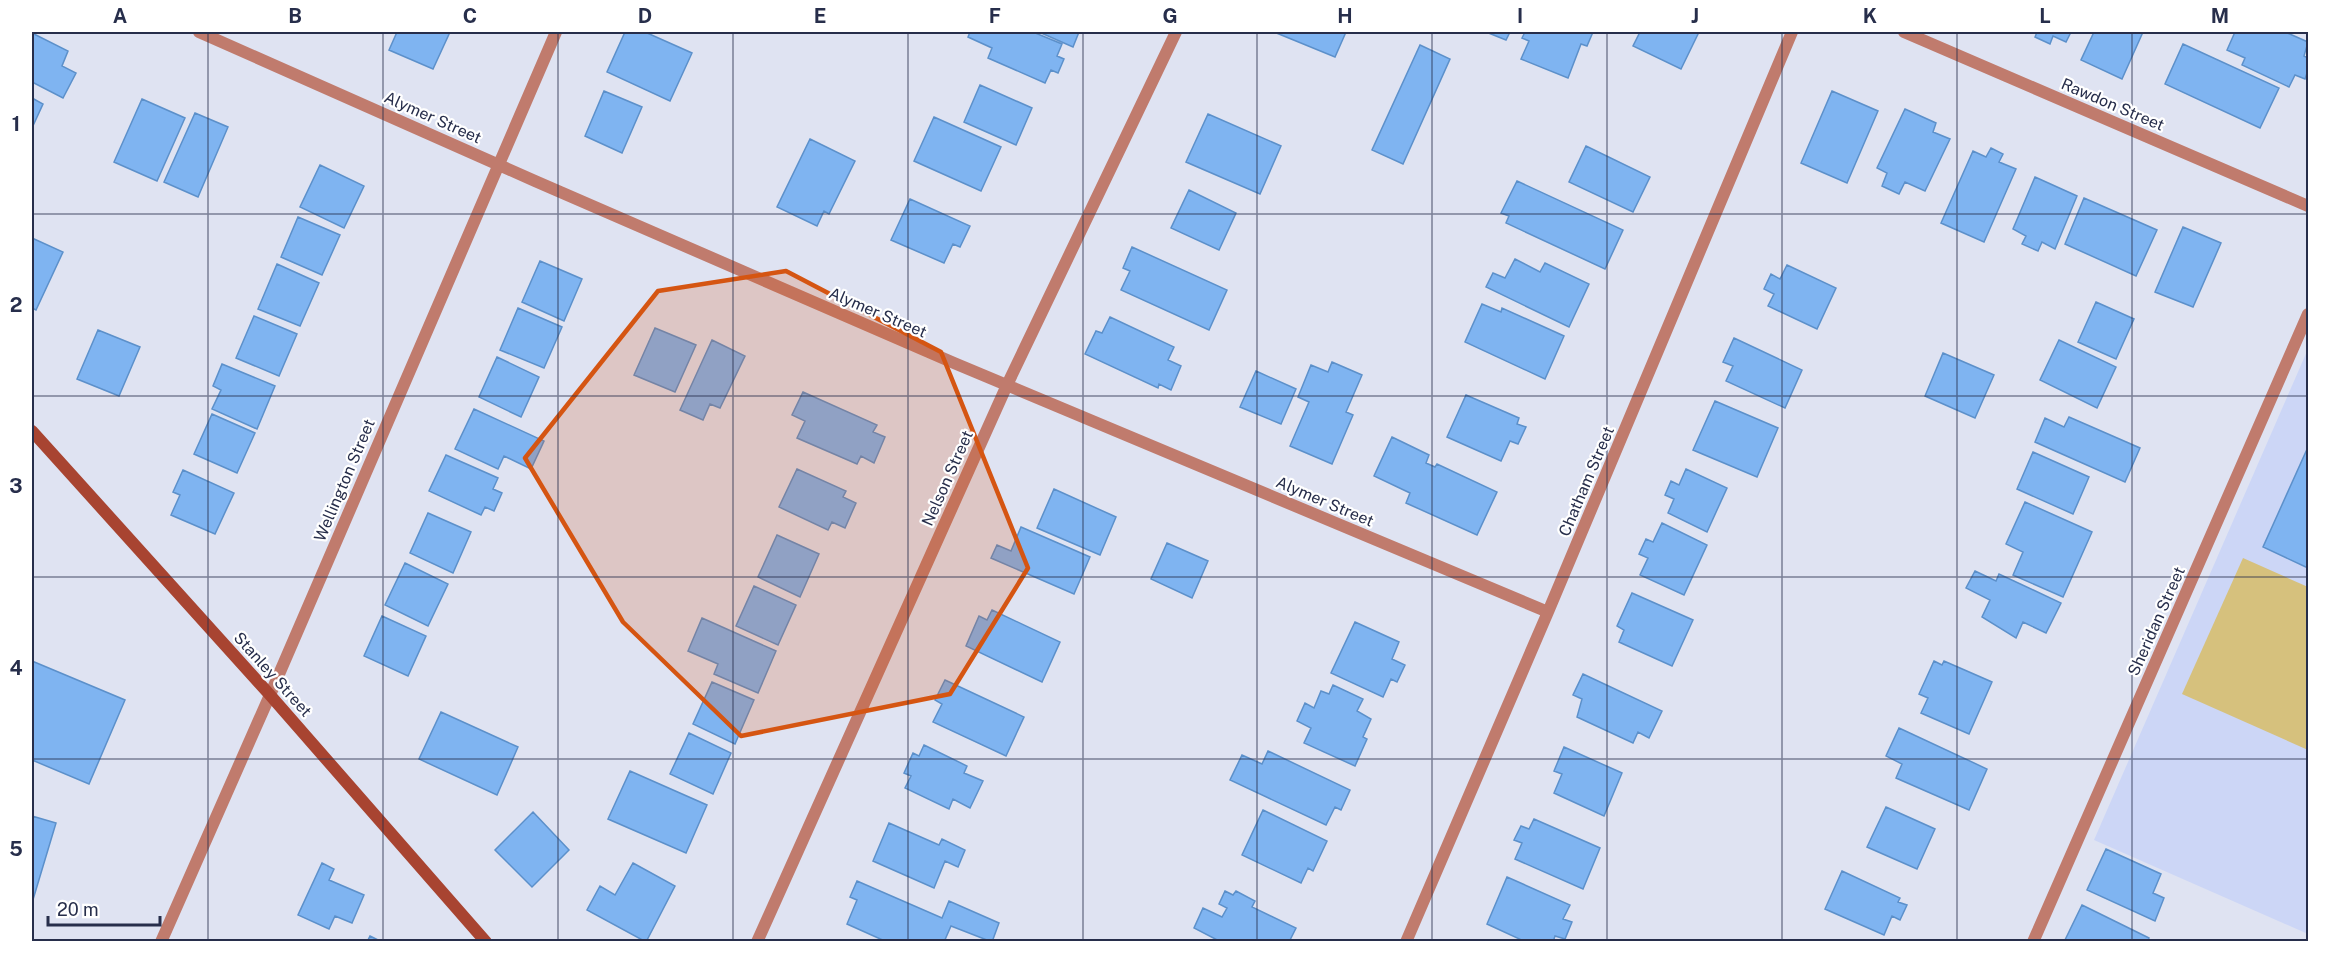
<svg xmlns="http://www.w3.org/2000/svg" width="2340" height="973" viewBox="0 0 2340 973" font-family="'Public Sans',sans-serif">
<style>
.built{fill:#ccd6f6}
.green{fill:#d6c17d}
.building{fill:#7fb4f1;stroke:#5c90ca;stroke-width:1.5}
.lines{fill:none;stroke-linecap:round;stroke-linejoin:round}
.street{stroke:#c07b6d;stroke-width:12}
.secondary{stroke:#a84431;stroke-width:12}
.marked{fill:#d55512;fill-opacity:0.2;stroke:#d55512;stroke-width:4.5;stroke-linejoin:round}
.grid{fill:none;stroke:#272e4b;stroke-width:1.5;stroke-opacity:0.55}
.labels{text-anchor:middle;stroke-width:4.5;stroke-linejoin:round;paint-order:stroke}
.street-label{font-size:16px;fill:#272e4b;stroke:#fff}
.neatline{fill:none;stroke:#272e4b;stroke-width:2}
.grid-label{font-size:20px;text-anchor:middle;font-weight:bold;fill:#272e4b}
</style>
<rect width="100%" height="100%" fill="#dfe3f2"/>
<path class="built" d="M2308,349V934L2094,840Z"/>
<path class="green" d="M2243,558L2308,587V750L2182,694Z"/>
<path class="building" d="M397,32H450L433,69L389,50Z
M625,32H645L692,53L670,101L607,72Z
M970,32H1033L1062,44L1057,56L1064,59L1058,73L1051,70L1045,83L988,58L992,48L968,37Z
M1039,32H1079L1073,47Z
M1274,32H1346L1335,57Z
M1486,32H1510L1506,40Z
M1525,32H1593L1587,46L1581,44L1568,78L1521,59L1529,41L1522,38Z
M1640,32H1699L1681,69L1633,46Z
M2037,32H2071L2066,42L2053,36L2050,44L2035,37Z
M2094,32H2143L2122,79L2081,60Z
M2235,32H2285L2308,42L2304,56L2308,58V70L2305,79L2295,75L2289,87L2242,65L2245,58L2227,50Z
M32,33L68,51L62,66L76,73L63,98L32,82Z
M2183,44L2279,88L2260,128L2165,84Z
M1420,45L1450,59L1403,164L1372,150Z
M980,85L1032,108L1016,145L964,122Z
M604,91L642,107L622,153L585,136Z
M1832,91L1878,111L1847,183L1801,163Z
M32,98L43,104L32,128Z
M142,99L185,118L157,181L114,162Z
M1905,109L1936,123L1933,132L1950,139L1925,191L1905,182L1899,194L1882,186L1887,173L1877,168Z
M195,113L228,127L198,197L164,182Z
M1208,114L1281,146L1260,194L1186,162Z
M934,117L1001,147L981,191L914,161Z
M810,139L855,161L829,214L824,211L817,226L777,207Z
M1586,146L1650,177L1633,212L1569,182Z
M1991,148L2003,154L1999,162L2016,169L1984,242L1941,223L1973,151L1986,157Z
M320,165L364,186L344,228L300,207Z
M2035,177L2077,196L2055,249L2042,242L2038,251L2022,244L2026,236L2013,229Z
M1517,181L1623,230L1605,269L1506,223L1509,216L1501,213Z
M1189,190L1236,213L1219,250L1171,228Z
M2084,198L2157,230L2136,276L2065,244Z
M910,199L970,226L960,247L953,244L944,263L891,240Z
M298,217L340,235L322,275L281,257Z
M2183,227L2221,243L2193,307L2155,292Z
M32,238L63,252L36,310L32,308Z
M1132,247L1227,290L1209,330L1121,290L1130,271L1123,268Z
M1515,259L1540,272L1545,263L1589,284L1569,327L1486,287L1493,273L1505,278Z
M540,261L582,279L564,321L522,302Z
M277,264L319,283L300,326L258,309Z
M1787,265L1836,288L1817,329L1768,306L1774,294L1764,289L1771,274L1780,279Z
M2096,302L2134,319L2116,359L2078,342Z
M1482,304L1501,312L1502,308L1564,336L1545,379L1465,342Z
M518,308L562,327L544,368L500,350Z
M254,316L297,334L279,376L236,358Z
M1110,317L1174,347L1168,360L1181,366L1171,390L1159,384L1158,388L1085,354L1096,331L1102,333Z
M655,328L696,345L675,392L634,375Z
M98,330L140,347L119,396L77,379Z
M1734,338L1802,370L1785,408L1726,381L1733,366L1723,362Z
M712,340L745,356L720,408L710,404L703,420L680,410Z
M2059,340L2116,367L2097,408L2040,380Z
M1943,353L1994,375L1975,418L1925,396Z
M497,357L539,377L521,417L479,397Z
M1332,362L1362,375L1346,412L1353,415L1332,464L1290,446L1309,402L1298,397L1311,365L1328,372Z
M222,364L275,386L257,429L212,409L221,390L213,386Z
M1256,371L1296,389L1281,424L1240,407Z
M803,392L877,425L873,432L885,437L874,463L861,456L857,464L797,438L805,421L792,415Z
M1466,395L1519,418L1517,424L1526,427L1518,444L1510,441L1501,461L1447,437Z
M1715,401L1778,428L1757,477L1693,450Z
M474,409L544,441L531,469L504,456L498,469L455,449Z
M212,414L255,433L237,473L194,454Z
M2069,417L2140,448L2125,482L2035,442L2045,418L2064,427Z
M1392,437L1429,455L1426,463L1435,467L1437,464L1497,492L1477,535L1406,503L1410,493L1374,476Z
M2308,447V568L2263,547Z
M2033,452L2089,477L2073,514L2017,489Z
M446,455L498,478L493,489L502,493L494,511L485,507L481,515L429,491Z
M797,469L846,491L843,497L856,503L845,528L832,522L828,530L779,507Z
M1686,469L1727,488L1707,532L1668,513L1674,499L1665,495L1671,481L1679,485Z
M183,470L234,493L215,534L171,515L180,495L173,492Z
M1054,489L1116,517L1100,555L1037,528Z
M2025,502L2092,532L2063,597L2013,575L2023,552L2006,544Z
M428,513L471,532L453,573L410,553Z
M1662,523L1707,545L1684,595L1640,575L1648,558L1639,554L1646,539L1653,542Z
M1021,527L1090,557L1074,594L991,558L997,545L1011,551Z
M777,535L819,554L800,597L758,577Z
M1167,543L1208,561L1192,598L1151,579Z
M405,563L448,584L428,626L385,605Z
M1975,571L1996,581L1999,574L2061,603L2046,633L2023,622L2016,638L1982,617L1990,600L1966,588Z
M754,586L796,605L778,645L736,626Z
M1632,593L1693,620L1672,666L1619,642L1624,630L1617,626Z
M992,610L1060,642L1042,682L966,646L979,616L987,620Z
M382,616L426,636L408,676L364,656Z
M702,618L776,651L758,693L714,674L718,664L688,651Z
M1355,622L1399,642L1392,659L1405,665L1397,682L1391,679L1383,697L1331,673Z
M32,661L125,700L89,784L32,760Z
M1934,661L1942,665L1944,661L1992,682L1969,734L1921,713L1928,698L1919,694Z
M1583,674L1662,711L1649,738L1638,732L1633,743L1577,717L1582,699L1573,695Z
M945,680L1024,717L1006,756L933,722L942,704L935,700Z
M712,682L754,700L735,744L693,724Z
M1333,685L1363,699L1357,711L1371,719L1363,737L1367,739L1355,766L1304,743L1311,728L1297,721L1305,703L1314,708L1321,691L1329,694Z
M441,712L518,747L497,795L419,759Z
M1899,728L1987,769L1969,810L1896,778L1902,764L1886,756Z
M689,733L731,753L713,794L670,774Z
M924,745L967,766L964,773L983,781L970,808L953,799L949,809L905,788L911,776L904,773L913,753L919,756Z
M1564,747L1622,773L1604,816L1554,793L1562,774L1554,771Z
M1268,751L1350,790L1341,810L1335,807L1326,825L1230,780L1242,755L1262,764Z
M630,771L707,805L686,853L608,819Z
M1886,807L1935,829L1917,869L1867,847Z
M1263,810L1327,841L1313,871L1308,868L1301,883L1242,855Z
M533,812L569,850L532,887L495,850Z
M32,816L56,823L32,903Z
M1534,819L1600,848L1583,889L1515,859L1522,843L1514,840L1521,826L1529,829Z
M889,823L939,845L942,839L965,850L958,867L945,861L934,888L873,861Z
M2106,849L2161,874L2153,893L2164,898L2155,921L2087,890Z
M322,863L334,869L329,880L364,895L352,923L335,916L329,929L298,915Z
M633,863L675,886L646,942L587,910L600,886L615,895Z
M1842,871L1900,898L1898,902L1907,905L1900,920L1892,916L1884,935L1825,909Z
M1507,877L1570,905L1563,919L1572,922L1565,939L1555,936L1553,942H1526L1487,924Z
M857,881L942,918L949,901L999,923L992,942L951,926L944,942H887L847,924L857,900L850,897Z
M1225,891L1233,895L1236,891L1255,901L1252,907L1296,928L1289,942H1221L1194,928L1203,908L1222,917L1227,908L1219,904Z
M2082,905L2149,938L2148,942H2064Z
M370,936L382,942H367Z"/>
<g class="lines">
<path class="street" d="M199,32L535,181L954,363L1548,612
M1904,32L2308,206
M161,942L270,695L556,32
M757,942L1007,385L1176,32
M1406,942L1548,612L1792,32
M2033,942L2308,314"/>
<path class="secondary" d="M32,431L270,695L486,942"/>
</g>
<path class="marked" d="M786,271L941,352L1028,568L950,694L741,736L623,622L525,458L658,291Z"/>
<path class="grid" d="M208,32V942M383,32V942M558,32V942M733,32V942M908,32V942M1083,32V942M1257,32V942M1432,32V942M1607,32V942M1782,32V942M1957,32V942M2132,32V942M32,214H2308M32,396H2308M32,577H2308M32,759H2308"/>
<g class="labels">
<g class="street-label">
<text transform="translate(2113 104) rotate(23)" y="6">Rawdon Street</text>
<text transform="translate(433 117) rotate(24)" y="6">Alymer Street</text>
<text transform="translate(878 312) rotate(23)" y="6">Alymer Street</text>
<text transform="translate(947 478) rotate(-66)" y="6">Nelson Street</text>
<text transform="translate(344 480) rotate(-67)" y="6">Wellington Street</text>
<text transform="translate(1586 481) rotate(-67)" y="6">Chatham Street</text>
<text transform="translate(1325 501) rotate(23)" y="6">Alymer Street</text>
<text transform="translate(2156 621) rotate(-66)" y="6">Sheridan Street</text>
<text transform="translate(273 674) rotate(48)" y="6">Stanley Street</text>
</g>
</g>
<rect width="2340" height="973" fill="none" stroke="#ffffff" stroke-width="66"/>
<path d="M48 916v9h112v-9" fill="none" stroke="#272e4b" stroke-width="3"/>
<text x="57" y="916" font-size="18" fill="#272e4b" stroke="#ffffff" stroke-width="4.5" paint-order="stroke">20 m</text>
<rect x="33" y="33" width="2274" height="907" class="neatline"/>
<g class="grid-label">
<text x="120" y="23">A</text>
<text x="295" y="23">B</text>
<text x="470" y="23">C</text>
<text x="645" y="23">D</text>
<text x="820" y="23">E</text>
<text x="995" y="23">F</text>
<text x="1170" y="23">G</text>
<text x="1345" y="23">H</text>
<text x="1520" y="23">I</text>
<text x="1695" y="23">J</text>
<text x="1870" y="23">K</text>
<text x="2045" y="23">L</text>
<text x="2220" y="23">M</text>
<text x="16" y="131">1</text>
<text x="16" y="312">2</text>
<text x="16" y="493">3</text>
<text x="16" y="675">4</text>
<text x="16" y="856">5</text>
</g>
</svg>
